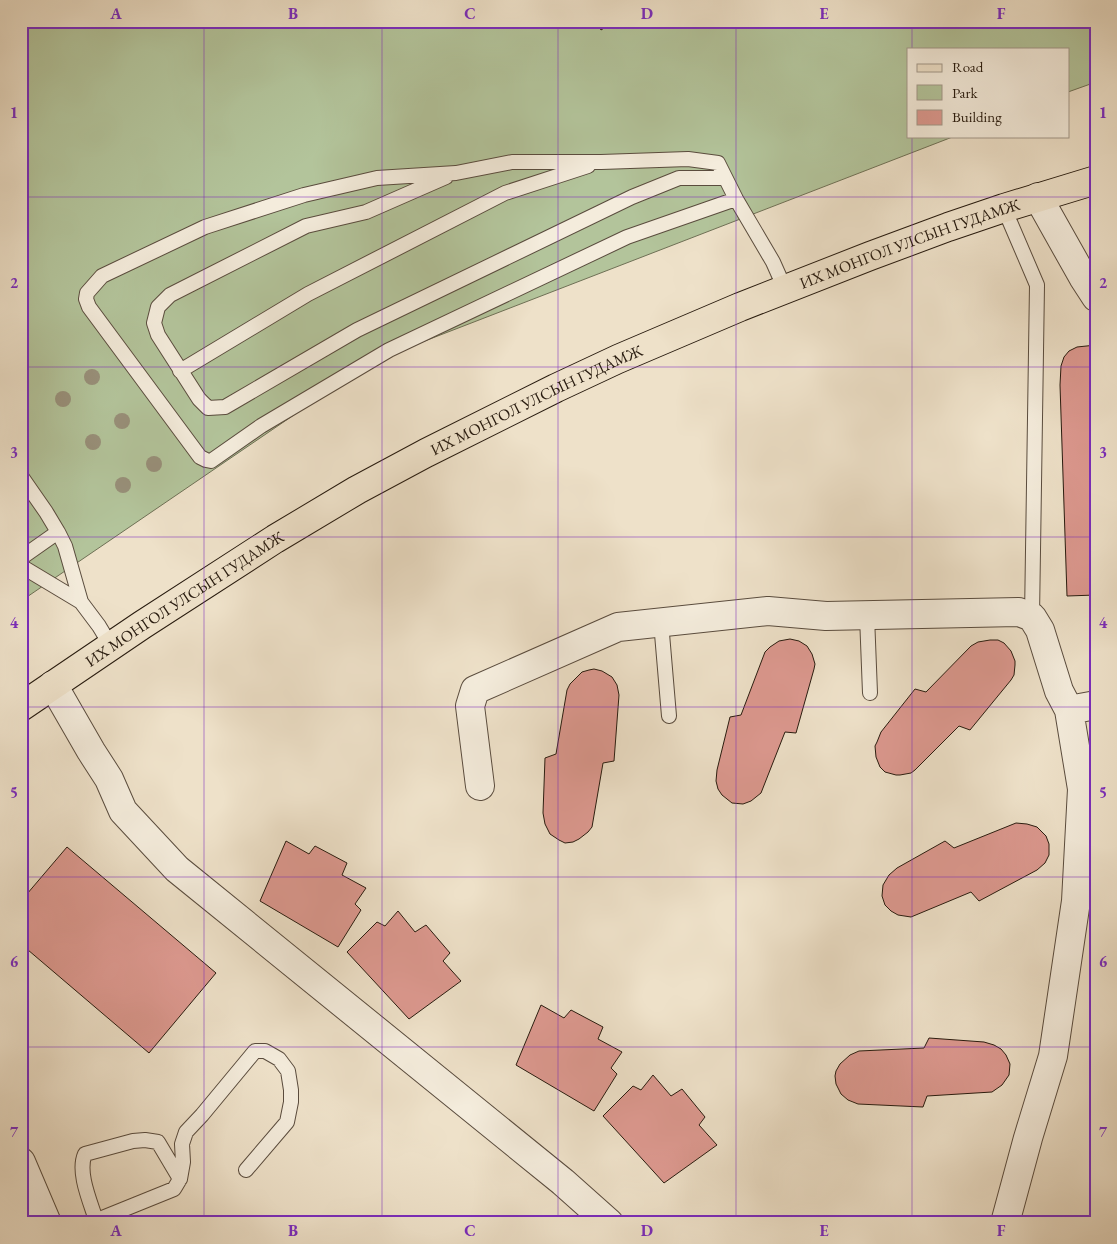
<svg xmlns="http://www.w3.org/2000/svg" width="1117" height="1244" viewBox="0 0 1117 1244" font-family="'EB Garamond',serif">
<style>
.green{fill:#b3c49b;stroke:#6e7055}
.building{fill:#dd9990;stroke:#281b0f}
.lines{fill:none;stroke-linecap:round;stroke-linejoin:round}
.service-casing{stroke:#5a4c3e;stroke-width:16}
.minor-casing{stroke:#5a4c3e;stroke-width:30}
.primary-casing{stroke:#281b0f;stroke-width:30}
.service{stroke:#f4ecdc;stroke-width:14}
.minor{stroke:#f4ecdc;stroke-width:28}
.primary{stroke:#eee1c9;stroke-width:28}
.tree{fill:#98907a}
.grid{fill:none;stroke:#7b2cbf;stroke-width:1;stroke-opacity:0.55}
.labels{text-anchor:middle;stroke-width:4;stroke-linejoin:round;paint-order:stroke}
.street-label{font-size:16px;fill:#281b0f;stroke:#f4ecdc}
.neatline{fill:none;stroke:#7b2cbf;stroke-width:2}
.grid-label{font-size:16px;text-anchor:middle;font-weight:bold;fill:#7b2cbf}
</style>
<rect width="100%" height="100%" fill="#eee1c9"/>
<filter id="stains"><feTurbulence type="fractalNoise" baseFrequency=".004" numOctaves="4"/><feColorMatrix values="0 0 0 0 .2 0 0 0 0 .09 0 0 0 0 .02 0 0 0 .5 -.17"/></filter>
<radialGradient id="worn" r=".72"><stop offset=".6" stop-color="#630" stop-opacity="0"/><stop offset="1" stop-color="#630" stop-opacity=".3"/></radialGradient>
<path class="green" d="M21,21H1096V82L1068,92V49H908V136H955L373,361L21,601Z"/>
<path class="building" d="M596,21H615L601,30Z
M1096,345V595L1067,596L1060,385L1061,366L1064,357L1069,351L1077,347Z
M790,639L799,641L807,646L812,654L815,664L814,669L796,733L785,732L761,793L751,801L743,804L732,803L722,795L718,789L716,781L717,770L730,717L741,715L765,652L770,647L779,641Z
M990,640H998L1004,643L1011,651L1015,661V665L1014,675L1011,680L970,730L959,726L915,770L911,773L900,775H896L885,772L880,767L876,757L875,746L877,742L881,732L915,689L926,692L971,646L978,642Z
M594,669L602,671L612,677L617,685L619,695L614,761L603,763L592,827L588,832L579,839L573,842L565,843L559,840L550,834L545,824L543,813L545,758L556,754L567,690L570,684L582,672L589,670Z
M1016,823L1027,824L1037,827L1046,836L1049,844V855L1045,863L1037,870L979,901L971,892L911,917L898,915L891,911L885,905L882,896L883,885L889,875L897,868L945,841L954,848Z
M286,841L309,854L315,846L347,863L342,875L366,888L355,904L361,910L338,947L260,901Z
M67,847L216,973L149,1053L21,944V901Z
M398,911L415,932L426,925L450,953L443,961L461,981L409,1019L347,952L377,922L385,926Z
M541,1005L564,1018L571,1010L603,1027L598,1039L622,1052L611,1068L617,1074L594,1111L516,1065Z
M929,1038L984,1042L994,1045L1001,1049L1006,1055L1010,1064L1009,1075L1002,1085L992,1092L927,1096L923,1107L858,1104L848,1100L841,1094L836,1084L835,1076L836,1071L840,1064L850,1055L859,1051L924,1048Z
M653,1075L671,1096L682,1089L705,1117L699,1125L717,1145L664,1183L603,1116L633,1086L641,1090Z"/>
<g class="lines">
<defs>
<path id="service" d="M446,177L366,212L306,226L170,295L158,307L154,323L158,335L199,399L208,408L225,407L357,330L632,197L679,178H725
M736,199L627,237L389,350L261,426L211,461L206,460L200,457L89,307L86,299L87,293L102,276L205,227L304,195L377,178L456,173L512,162H601L688,159L718,163L736,199L773,262L785,289
M1004,208L1037,285L1032,617
M180,371L308,294L505,193L588,166
M21,476L46,512L58,532L21,558
M58,532L65,546L81,602
M21,566L81,602L99,626L111,646
M867,616L870,693
M661,622L669,716
M96,1220C90,1201 77,1172 85,1154L133,1141L145,1140L158,1142L180,1179
M90,1223L174,1189L180,1179L183,1162L182,1144L186,1132L202,1115L255,1051H265L279,1059L288,1071L291,1090V1102L287,1122L246,1170"/>
<path id="minor" d="M1038,197L1083,277L1096,273
M1083,277L1096,297
M53,685L91,751L109,779L123,811L177,869L563,1182L609,1223
M480,786L470,706L475,690L618,627L768,611L826,616L1019,612L1032,617L1040,630L1059,691L1069,710
M21,1162L47,1223
M1005,1223L1028,1138L1053,1056L1076,901L1082,789L1069,710L1096,705"/>
<g id="primary">
<path id="s1" d="M21,707L142,625L275,539L357,490L426,453L556,388L618,359L740,307L870,256L948,227L1004,208L1096,180"/>
</g>
</defs>
<use href="#service" class="service-casing"/>
<use href="#minor" class="minor-casing"/>
<use href="#primary" class="primary-casing"/>
<use href="#service" class="service"/>
<use href="#minor" class="minor"/>
<use href="#primary" class="primary"/>
</g>
<g class="tree">
<circle cx="92" cy="377" r="8"/>
<circle cx="63" cy="399" r="8"/>
<circle cx="122" cy="421" r="8"/>
<circle cx="93" cy="442" r="8"/>
<circle cx="154" cy="464" r="8"/>
<circle cx="123" cy="485" r="8"/>
</g>
<path class="grid" d="M204,21V1223M382,21V1223M558,21V1223M736,21V1223M912,21V49M912,136V1223M21,197H1096M21,367H1096M21,537H1096M21,707H1096M21,877H1096M21,1047H1096"/>
<g class="labels">
<g class="street-label">
<text dy="6" stroke="none"><textPath href="#s1" startOffset="1006">ИХ МОНГОЛ УЛСЫН ГУДАМЖ</textPath></text>
<text dy="6" stroke="none"><textPath href="#s1" startOffset="601">ИХ МОНГОЛ УЛСЫН ГУДАМЖ</textPath></text>
<text dy="6" stroke="none"><textPath href="#s1" startOffset="196">ИХ МОНГОЛ УЛСЫН ГУДАМЖ</textPath></text>
</g>
</g>
<rect width="1117" height="1244" fill="none" stroke="#eee1c9" stroke-width="55"/>
<rect x="907" y="48" width="162" height="90" fill="#f4ecdc" stroke="#a2988a"/>
<rect x="917" y="64" width="25" height="8" fill="#eee1c9" stroke="#a2988a"/>
<text x="952" y="72" font-size="15" fill="#281b0f">Road</text>
<rect x="917" y="85" width="25" height="15" fill="#b3c49b" stroke="#a2988a"/>
<text x="952" y="98" font-size="15" fill="#281b0f">Park</text>
<rect x="917" y="110" width="25" height="15" fill="#dd9990" stroke="#a2988a"/>
<text x="952" y="122" font-size="15" fill="#281b0f">Building</text>
<rect x="28" y="28" width="1062" height="1188" class="neatline"/>
<g class="grid-label">
<text x="116" y="19">A</text>
<text x="293" y="19">B</text>
<text x="470" y="19">C</text>
<text x="647" y="19">D</text>
<text x="824" y="19">E</text>
<text x="1001" y="19">F</text>
<text x="14" y="118">1</text>
<text x="1103" y="118">1</text>
<text x="14" y="288">2</text>
<text x="1103" y="288">2</text>
<text x="14" y="458">3</text>
<text x="1103" y="458">3</text>
<text x="14" y="628">4</text>
<text x="1103" y="628">4</text>
<text x="14" y="798">5</text>
<text x="1103" y="798">5</text>
<text x="14" y="967">6</text>
<text x="1103" y="967">6</text>
<text x="14" y="1137">7</text>
<text x="1103" y="1137">7</text>
<text x="116" y="1236">A</text>
<text x="293" y="1236">B</text>
<text x="470" y="1236">C</text>
<text x="647" y="1236">D</text>
<text x="824" y="1236">E</text>
<text x="1001" y="1236">F</text>
</g>
<rect width="100%" height="100%" filter="url(#stains)"/>
<rect width="100%" height="100%" fill="url(#worn)"/>
</svg>
